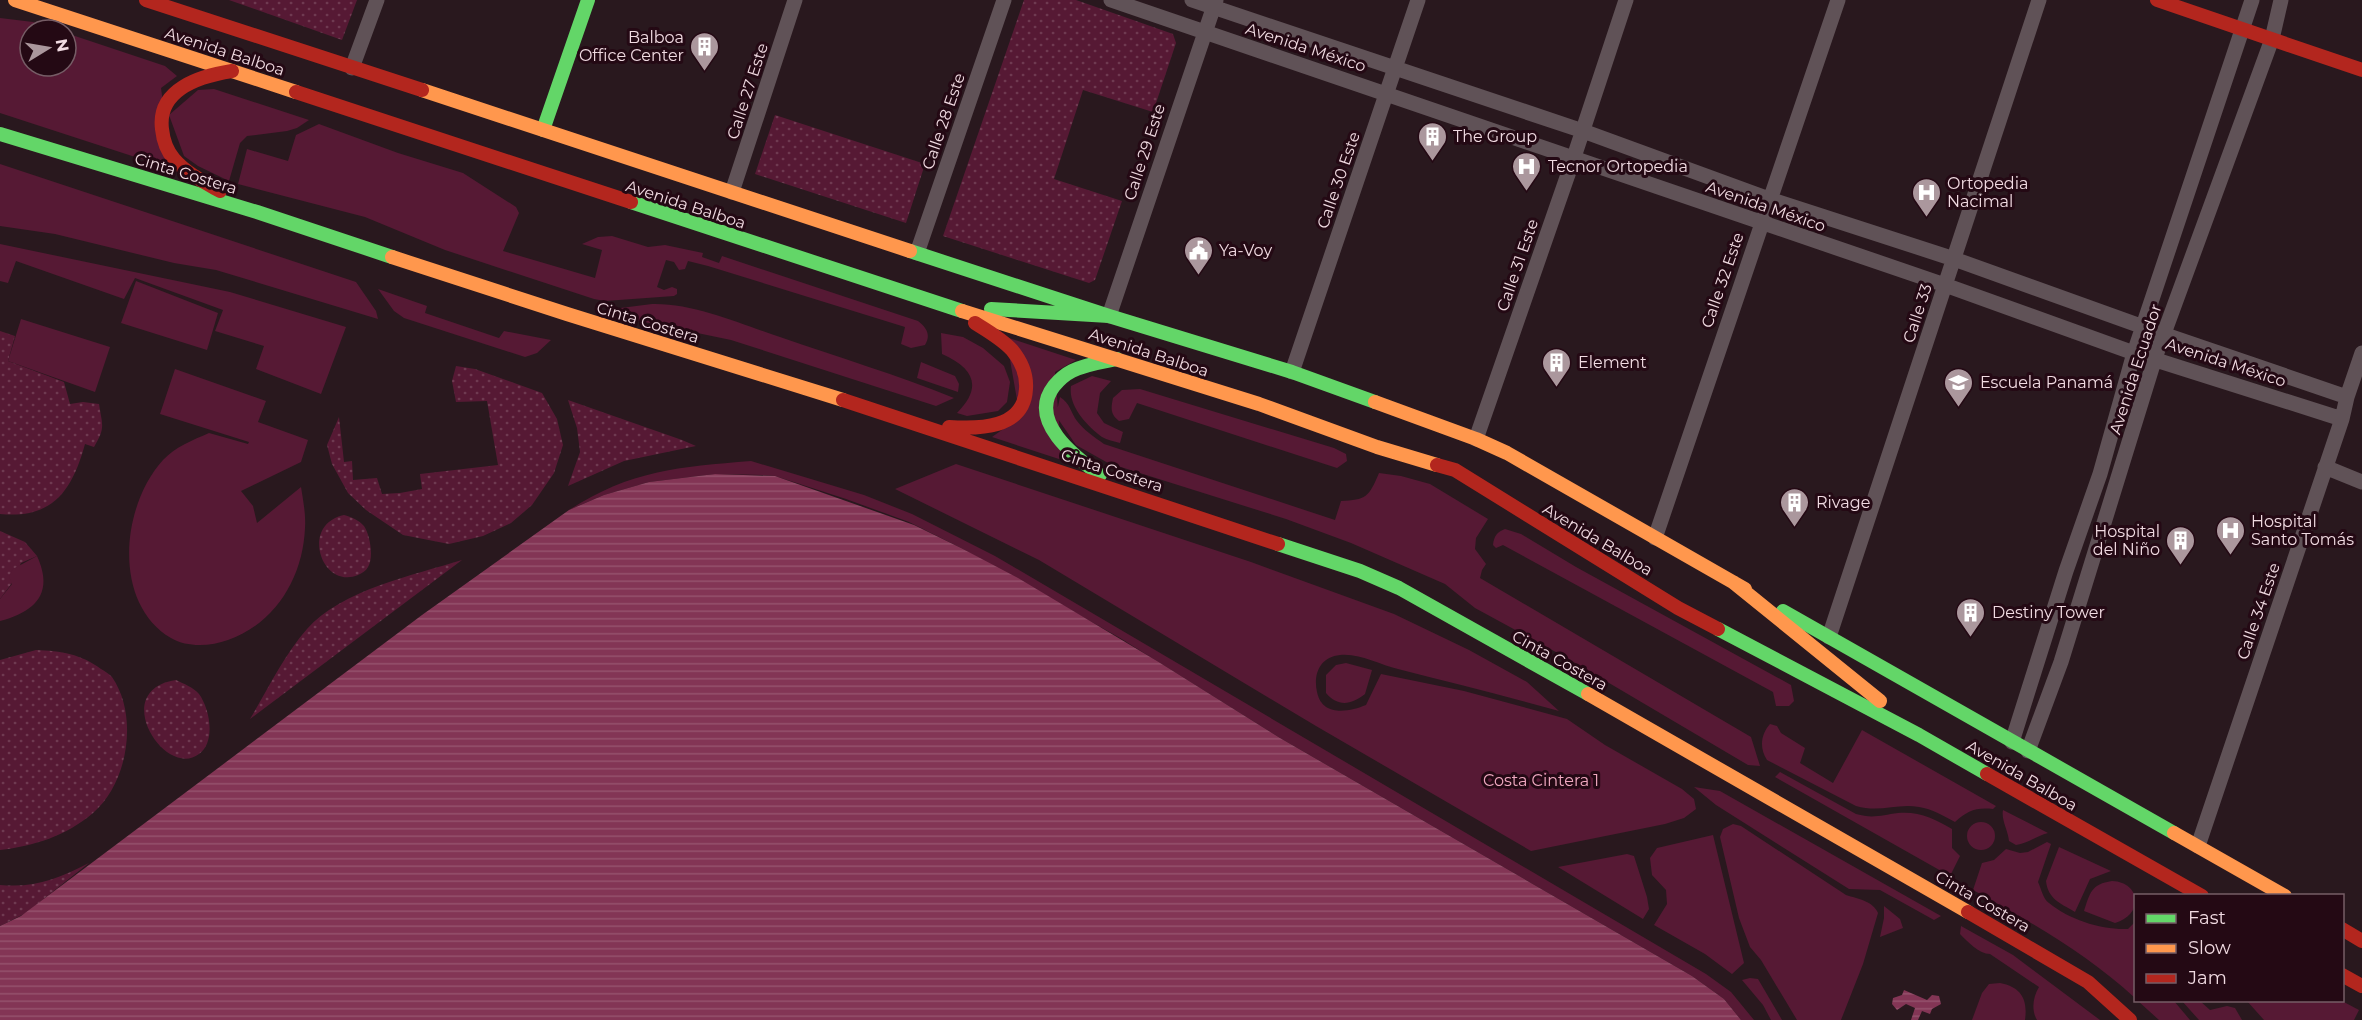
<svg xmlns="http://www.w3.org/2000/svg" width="2362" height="1020" viewBox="0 0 2362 1020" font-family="Montserrat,sans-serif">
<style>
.grass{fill:url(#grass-dots)}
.park{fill:#561934}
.water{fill:url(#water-rules)}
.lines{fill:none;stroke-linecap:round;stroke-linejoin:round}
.street{stroke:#605257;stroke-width:15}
.fast{stroke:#63d668;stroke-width:14}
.slow{stroke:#ff974d;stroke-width:14}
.jam{stroke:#b3261e;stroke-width:14}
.labels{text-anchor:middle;stroke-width:6;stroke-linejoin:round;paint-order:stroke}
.poi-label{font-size:16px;fill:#f1dbe2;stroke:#240914;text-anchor:start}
.street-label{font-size:16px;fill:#f1dbe2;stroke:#240914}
.park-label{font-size:16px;fill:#f1a9c1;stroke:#240914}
</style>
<defs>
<pattern id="grass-dots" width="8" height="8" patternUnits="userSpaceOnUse" patternTransform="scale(1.5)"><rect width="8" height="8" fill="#561934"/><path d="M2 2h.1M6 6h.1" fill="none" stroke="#6f3a51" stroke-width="1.8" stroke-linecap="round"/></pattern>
<pattern id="water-rules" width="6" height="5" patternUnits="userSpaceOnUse" patternTransform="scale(1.5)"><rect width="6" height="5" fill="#833555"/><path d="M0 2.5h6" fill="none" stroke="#95526d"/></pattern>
</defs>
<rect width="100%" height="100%" fill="#29181e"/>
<path class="grass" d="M229,0H357L342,40Z
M1024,0H1076L1173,34L1176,43L1153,112L1083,90L1054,179L1122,201L1095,280L1089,283L943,236Z
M775,115L925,164L906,223L755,174Z
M0,331L15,336L8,361L64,382L70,404L83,402L99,404C102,425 106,427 94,447L85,444C72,491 53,519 0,514Z
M456,366L475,369L542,393L557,419L563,445L554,473L532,505L511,523L483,536L449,544L403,535L366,510L348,493L332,464L327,445L339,417L344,462L352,461L353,480L377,478L382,494L400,493L422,489L420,474L498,465L487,401L456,402L452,381Z
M568,400L682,440L696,446L624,461L568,486L580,452L577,428Z
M344,515C351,517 359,520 364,526C370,535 374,557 368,567C366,571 362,573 358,575C322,590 299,525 344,515Z
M0,531L25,542L37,556L21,563L12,583L0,599Z
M462,560L250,719C268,689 284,655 307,629C341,590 414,575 462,560Z
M36,650C61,651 81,654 101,669C105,671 109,674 112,677C139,716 128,783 93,813C66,836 34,846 0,850V660Z
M176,680C184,684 193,687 199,694C210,709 216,742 199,754C165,780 108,690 176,680Z
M89,863L26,913L0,926V885C36,888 57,879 89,863Z"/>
<path class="park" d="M0,18L33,22L56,30H30V66H66V33L165,66L177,76L161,88L172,169L0,113Z
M214,89L309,120L297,128L287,131L247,136L240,143L229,181L198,166L184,156L169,115L198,90Z
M319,124L398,153L463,173L516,207L519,213L503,251L595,278L602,250L582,244L598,237L612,236L648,247L665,245L703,253L702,257L719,263L722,256L918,321C927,328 931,335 925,345L911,348L901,344L905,327L708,266L688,261L685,269L679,270L674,262L666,260L657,287L664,290L672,287L677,289V294L674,296L605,301L594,299L445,250L365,217L238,184L247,149L288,161L296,135Z
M0,164L356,282L376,311L378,319L216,270L174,263L55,234L0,226Z
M0,244L230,292L346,327L321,394L256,369L264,346L215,331L223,310L135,278L124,299L16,261L8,283L0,281Z
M136,281L218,313L207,350L121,323Z
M378,289L427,306L425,313L499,338L504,331L551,340L537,353L525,357L404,318L394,311Z
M652,304C695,303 740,324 780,337C838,357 897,375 954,398L936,406L731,340L630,319L605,310Z
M21,319L110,347L95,392L8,361Z
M941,333L963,337L983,348L1004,366L1010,382L1007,402L998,411L967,416L957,413C983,387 974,368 942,354Z
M1006,337L1076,360L1055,372L1062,460L992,437L1020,417Z
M921,362L955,376L959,384L958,392L917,378Z
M175,369L266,401L258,422L308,440L301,462L241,491L253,506L257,523L301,487C303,500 306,514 305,528C303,577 276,623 228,640C211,646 188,648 171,638C112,603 121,506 163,460C175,447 193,440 209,433L248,444L249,442L160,414Z
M1092,376L1111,381L1100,393L1097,413L1104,423L1123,432L1120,443C1114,441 1107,440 1102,437C1087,426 1068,406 1071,386Z
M1140,389L1334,448L1346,454L1347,461L1337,468L1137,403L1129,419L1119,421C1110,414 1111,408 1113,398L1122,390Z
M1060,397C1070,403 1071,413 1077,421C1084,430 1094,437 1104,444L1335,520L1341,501C1366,500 1369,497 1379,473L1401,476L1430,484L1488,519L1476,538L1475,549L1486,564L1482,570L1480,578L1751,737L1760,766L1748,765L1565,657L1475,608L1445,584L1351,543L1286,519L1108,463L1076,445L1056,416Z
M751,461L864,495L912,514L995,556L1706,974L1731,992L1754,1020H1741L1724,999L1692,976L1280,738L1120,638L961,548L909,522L846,499L775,476L762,475L715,474L649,482L604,495L569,510C631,470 679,467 751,461Z
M956,464L1251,562L1394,614L1469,650L1527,682L1559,711C1506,696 1452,683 1398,669C1380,665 1360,653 1340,655C1320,657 1313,674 1317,692C1322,717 1349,712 1366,705L1381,674L1464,691L1567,719L1605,745L1682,789L1694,799L1696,809L1684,818L1665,824L1531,851L1316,726L1039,560L895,489Z
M1505,529L1521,534L1576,567L1791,685L1794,701L1789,706H1776L1773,692L1503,545L1496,548L1493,545C1494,536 1497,532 1505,529Z
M37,556C54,593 36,611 0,621V599L12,584L9,576L13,569Z
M1346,663L1372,670L1365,694C1351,705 1338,707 1326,693V675L1336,665Z
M1770,724L1777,726L1781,733L1805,748L1800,763L1833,783L1862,730L1996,806L1993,809C1976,807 1967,811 1955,822C1944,816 1932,809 1919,807C1897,803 1880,813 1856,806L1767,760C1759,748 1761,734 1770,724Z
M1780,772L1856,814C1873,819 1882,815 1898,813C1919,811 1935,819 1952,829V848L1960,856L1950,876L1775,777Z
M1694,787L1720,791L1941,916L1934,920L1880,890L1849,889L1716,805Z
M2003,810L2048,833C2036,836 2027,844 2016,845L2009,841C2008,830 2001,820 2003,810Z
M1967 836a14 14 0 1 1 28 0a14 14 0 1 1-28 0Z
M1733,824L1741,826L1846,895C1858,899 1873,901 1878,913L1863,964L1841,1020H1797L1761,960L1750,947L1739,918L1720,837L1723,829Z
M1713,835L1744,963L1732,974L1705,954L1654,925L1667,904L1666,890L1652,875L1650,858L1657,848Z
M2047,842L2051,844L2038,882C2041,888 2043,899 2049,903C2070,920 2101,930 2128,929L2135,922V998C2087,954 2031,922 1973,890L1982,863L1994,860L2006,849L2020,853L2028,852Z
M2059,847L2111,871L2090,879L2075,912C2060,903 2048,899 2046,881Z
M1627,854L1634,856L1647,897L1649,909L1643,919L1558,867Z
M2112,881C2141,882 2144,915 2115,923L2084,911C2090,893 2091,884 2112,881Z
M1884,906L1900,919L1903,928L1880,937L1884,918Z
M1961,926L2013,955L2100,1020H2037C2031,1010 2033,997 2039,987L1990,954C1979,954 1968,942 1960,934Z
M1750,978L1758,979L1782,1020H1771L1763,1005L1742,980Z
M2000,983C2021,987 2028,999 2025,1020H1972L1982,993L1989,984Z
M2138,1001H2174L2190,1020H2159Z
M2182,1001H2200L2210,1010L2227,1006L2235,1008L2242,1020H2199Z
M2247,1001H2342L2359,1010L2354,1020H2264Z"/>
<path class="water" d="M715,474L775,476L914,525L961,548L1018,578L1157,661L1280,738L1692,976L1724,999L1741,1020H0V926L21,916L422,615L569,510L604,495L649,482Z
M1904,990L1927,1000L1932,995L1939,996L1941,1004L1932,1009L1930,1014L1922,1011L1918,1020H1911L1915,1008L1906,1004L1897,1010L1892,1004L1893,998L1902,995Z"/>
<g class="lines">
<path class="street" d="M1111,0L1945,285L2134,353L2342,419
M1192,0L1583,131L1769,199L1954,259L2163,334L2347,397
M352,68L377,0
M732,192L795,0
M917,253L1004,0
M1109,316L1216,0
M1292,372L1418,0
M1476,439L1573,160L1626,0
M2325,467L2362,482
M1655,538L1838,0
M1829,637L2039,0
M2012,742L2066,571L2100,474L2134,353L2252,0
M2028,751L2061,662L2155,358L2272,39L2281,0
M2198,846L2342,419L2347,397L2362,353"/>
<path class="fast" d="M543,130L588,0
M0,134L257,212L392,257
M631,202L962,311
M910,251L1109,316L1292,372L1375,402
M991,309L1109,316
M1100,475C1075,457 1027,421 1054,386C1059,380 1064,375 1072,371C1086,364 1102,362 1117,359
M1278,544L1360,571L1399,588L1588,694
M1783,611L2174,833
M1718,629L1919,735L1987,774"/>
<path class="slow" d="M15,0L296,92
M422,90L910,251
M392,257L567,314L843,400
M962,311L1259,404L1377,447L1437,465
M1375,402L1476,439L1507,453L1745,589
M1733,582L1880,701
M1588,694L1968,912
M2174,833L2285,896"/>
<path class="jam" d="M146,0L422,90
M2157,0L2362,70
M296,92L631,202
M220,191C204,182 186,173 174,159C167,151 163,139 162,129C157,89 200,76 232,71
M843,400L1278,544
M949,427C979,429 1024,429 1026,389C1027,375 1021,361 1012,350C1002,339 988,331 975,323
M1437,465L1455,470L1678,608L1718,629
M1987,774L2202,896
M1968,912L2088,982L2130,1020
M2342,929L2362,941
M2342,975L2362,986"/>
</g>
<defs>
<symbol id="building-pin" viewBox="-11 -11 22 30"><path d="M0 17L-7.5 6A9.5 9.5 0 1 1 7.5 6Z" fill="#ab979d" stroke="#240914"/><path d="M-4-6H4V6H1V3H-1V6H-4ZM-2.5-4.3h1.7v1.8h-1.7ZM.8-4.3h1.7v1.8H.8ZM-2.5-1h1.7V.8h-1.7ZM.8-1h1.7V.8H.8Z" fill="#fff"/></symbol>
<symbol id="hospital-pin" viewBox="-11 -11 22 30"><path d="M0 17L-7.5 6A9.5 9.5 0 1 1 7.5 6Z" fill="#ab979d" stroke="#240914"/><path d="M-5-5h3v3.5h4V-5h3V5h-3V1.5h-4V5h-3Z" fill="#fff"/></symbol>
<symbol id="civic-pin" viewBox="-11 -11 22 30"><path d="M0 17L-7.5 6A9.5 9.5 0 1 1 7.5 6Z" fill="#ab979d" stroke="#240914"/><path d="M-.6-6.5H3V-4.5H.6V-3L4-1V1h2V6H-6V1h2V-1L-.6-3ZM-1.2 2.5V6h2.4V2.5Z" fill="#fff"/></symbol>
<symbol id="school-pin" viewBox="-11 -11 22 30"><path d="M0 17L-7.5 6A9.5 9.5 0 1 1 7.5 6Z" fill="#ab979d" stroke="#240914"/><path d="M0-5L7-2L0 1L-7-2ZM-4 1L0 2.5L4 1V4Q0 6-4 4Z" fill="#fff"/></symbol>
</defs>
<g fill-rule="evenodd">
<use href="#building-pin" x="688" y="30" width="33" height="45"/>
<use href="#building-pin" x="1416" y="120" width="33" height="45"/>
<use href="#hospital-pin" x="1510" y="150" width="33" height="45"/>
<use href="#hospital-pin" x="1910" y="176" width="33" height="45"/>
<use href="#civic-pin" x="1182" y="234" width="33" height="45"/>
<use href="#building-pin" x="1540" y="346" width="33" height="45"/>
<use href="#school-pin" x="1942" y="366" width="33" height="45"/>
<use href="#building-pin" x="1778" y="486" width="33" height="45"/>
<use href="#hospital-pin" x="2214" y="514" width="33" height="45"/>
<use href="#building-pin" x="2164" y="524" width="33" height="45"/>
<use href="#building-pin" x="1954" y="596" width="33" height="45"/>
</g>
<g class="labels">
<g class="poi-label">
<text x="684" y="43" text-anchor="end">Balboa<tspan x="684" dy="18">Office Center</tspan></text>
<text x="1453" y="142">The Group</text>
<text x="1548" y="172">Tecnor Ortopedia</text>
<text x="1947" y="189">Ortopedia<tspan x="1947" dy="18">Nacimal</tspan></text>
<text x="1219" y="256">Ya-Voy</text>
<text x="1578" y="368">Element</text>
<text x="1980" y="388">Escuela Panamá</text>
<text x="1816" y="508">Rivage</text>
<text x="2251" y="527">Hospital<tspan x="2251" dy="18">Santo Tomás</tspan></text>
<text x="2160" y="537" text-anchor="end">Hospital<tspan x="2160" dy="18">del Niño</tspan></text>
<text x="1992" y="618">Destiny Tower</text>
</g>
<g class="street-label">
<text transform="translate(1306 47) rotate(18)" y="6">Avenida México</text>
<text transform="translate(225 51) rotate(18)" y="6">Avenida Balboa</text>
<text transform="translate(747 91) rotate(-72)" y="6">Calle 27 Este</text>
<text transform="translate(943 121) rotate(-71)" y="6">Calle 28 Este</text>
<text transform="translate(1144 152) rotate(-72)" y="6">Calle 29 Este</text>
<text transform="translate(186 173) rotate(17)" y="6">Cinta Costera</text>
<text transform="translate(1338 180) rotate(-71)" y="6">Calle 30 Este</text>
<text transform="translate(686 204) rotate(18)" y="6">Avenida Balboa</text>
<text transform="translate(1766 206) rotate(19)" y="6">Avenida México</text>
<text transform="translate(1517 265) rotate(-71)" y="6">Calle 31 Este</text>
<text transform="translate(1722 280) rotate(-71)" y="6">Calle 32 Este</text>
<text transform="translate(1917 313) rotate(-72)" y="6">Calle 33</text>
<text transform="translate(648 322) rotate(17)" y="6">Cinta Costera</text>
<text transform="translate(1149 352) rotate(18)" y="6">Avenida Balboa</text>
<text transform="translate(2226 362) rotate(18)" y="6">Avenida México</text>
<text transform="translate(2135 369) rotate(-72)" y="6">Avenida Ecuador</text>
<text transform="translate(1112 470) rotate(18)" y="6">Cinta Costera</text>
<text transform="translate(1598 539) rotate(31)" y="6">Avenida Balboa</text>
<text transform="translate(2258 611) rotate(-71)" y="6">Calle 34 Este</text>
<text transform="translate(1560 660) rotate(29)" y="6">Cinta Costera</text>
<text transform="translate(2022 775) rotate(30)" y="6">Avenida Balboa</text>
<text transform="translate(1983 901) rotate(30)" y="6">Cinta Costera</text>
</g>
<g class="park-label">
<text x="1541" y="786">Costa Cintera 1</text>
</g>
</g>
<rect x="2134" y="894" width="210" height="108" fill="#240914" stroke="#765d66" stroke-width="1.5"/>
<rect x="2146" y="914" width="30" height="9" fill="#63d668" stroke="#765d66" stroke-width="1.5"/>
<text x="2188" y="924" font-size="18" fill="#f1dbe2">Fast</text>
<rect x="2146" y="944" width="30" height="9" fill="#ff974d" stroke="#765d66" stroke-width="1.5"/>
<text x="2188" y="954" font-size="18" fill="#f1dbe2">Slow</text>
<rect x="2146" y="974" width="30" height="9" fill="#b3261e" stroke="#765d66" stroke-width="1.5"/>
<text x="2188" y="984" font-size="18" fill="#f1dbe2">Jam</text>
<g transform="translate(48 48) rotate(79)"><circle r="28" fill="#240914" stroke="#765d66" stroke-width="1.5"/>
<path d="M0-4.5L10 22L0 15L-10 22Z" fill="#ab979d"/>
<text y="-9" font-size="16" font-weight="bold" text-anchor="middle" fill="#f1dbe2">N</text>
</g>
</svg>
